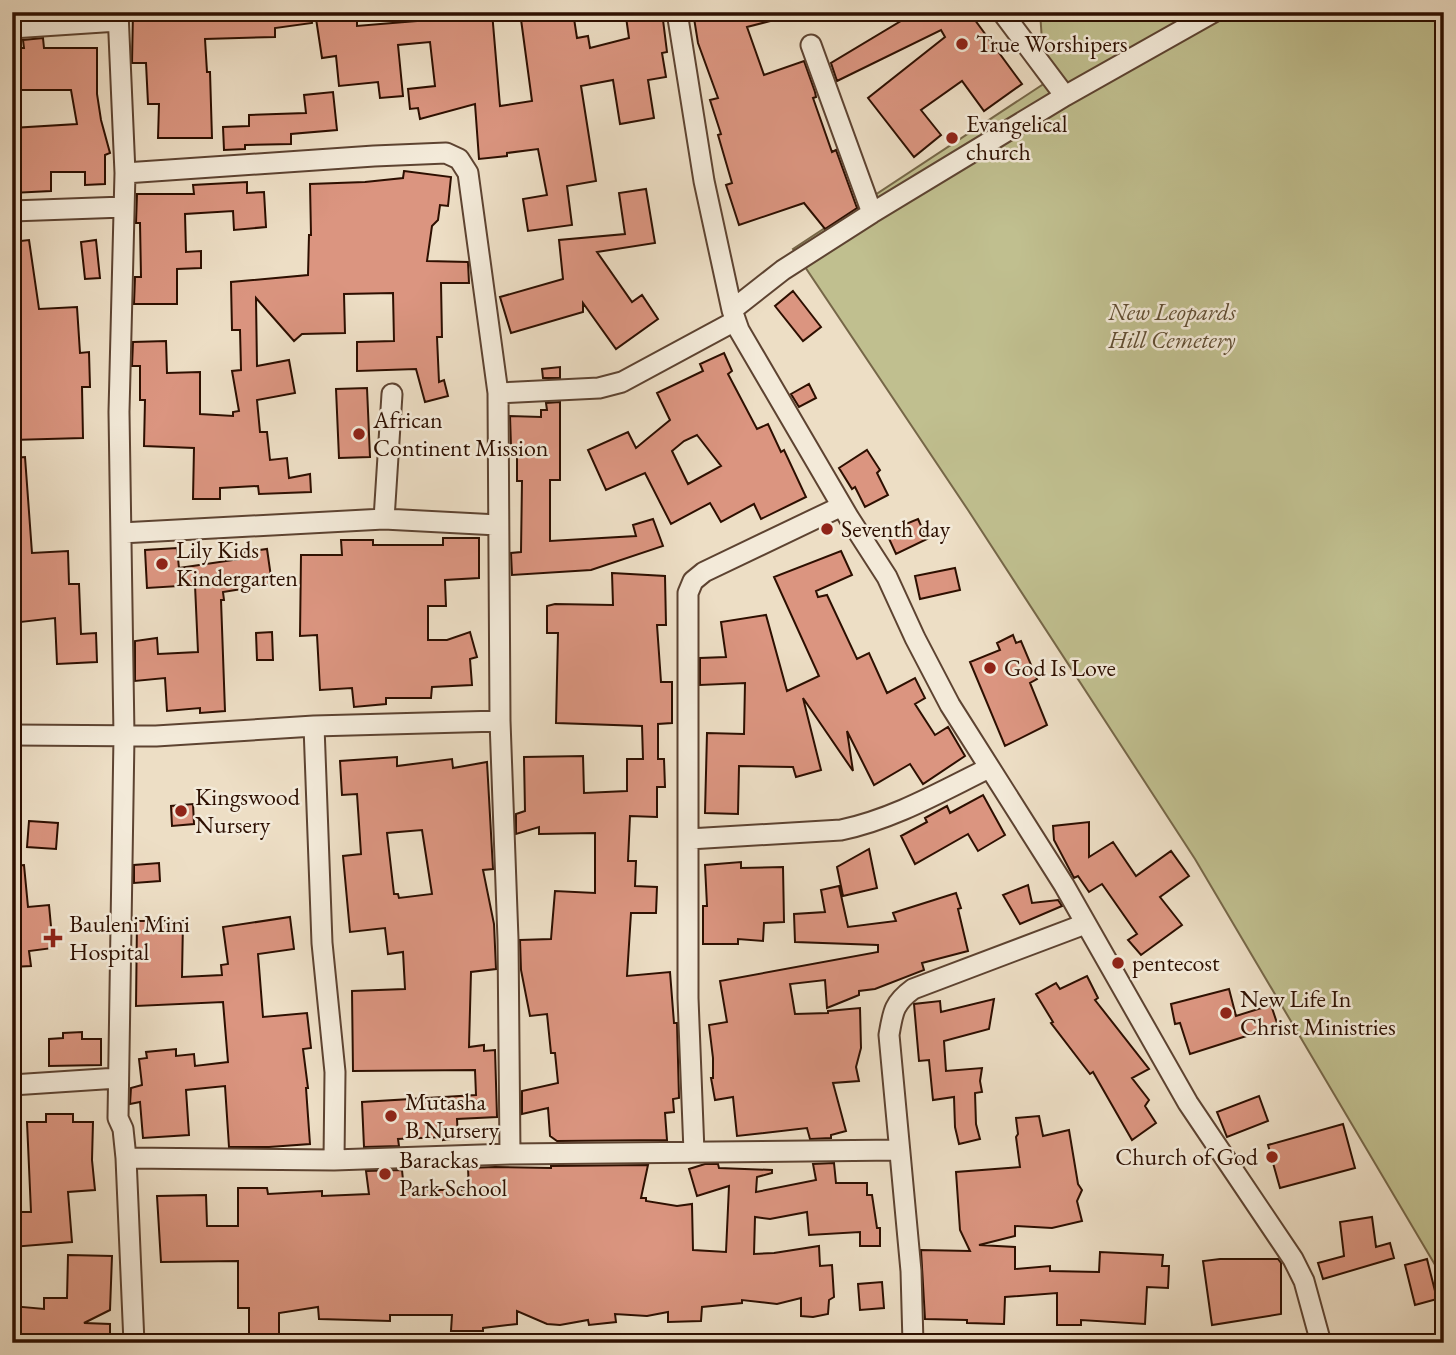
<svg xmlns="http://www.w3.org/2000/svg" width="1456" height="1355" viewBox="0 0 1456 1355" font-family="'EB Garamond',serif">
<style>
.green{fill:#c0bf8f;stroke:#766748;stroke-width:2}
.building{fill:#db9580;stroke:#2d0f00;stroke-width:2;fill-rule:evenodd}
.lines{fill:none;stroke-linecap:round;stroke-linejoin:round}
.minor-casing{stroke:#5d4331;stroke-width:23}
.minor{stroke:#f3ead9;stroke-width:19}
.poi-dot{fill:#8f2418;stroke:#f3ead9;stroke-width:2.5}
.labels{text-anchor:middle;stroke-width:5;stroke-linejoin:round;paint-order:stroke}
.poi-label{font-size:24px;fill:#2d0f00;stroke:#f3ead9;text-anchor:start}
.park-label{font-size:24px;font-style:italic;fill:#604d32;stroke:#f3ead9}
</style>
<rect width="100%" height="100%" fill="#eddec5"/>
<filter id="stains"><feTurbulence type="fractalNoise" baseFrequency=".00286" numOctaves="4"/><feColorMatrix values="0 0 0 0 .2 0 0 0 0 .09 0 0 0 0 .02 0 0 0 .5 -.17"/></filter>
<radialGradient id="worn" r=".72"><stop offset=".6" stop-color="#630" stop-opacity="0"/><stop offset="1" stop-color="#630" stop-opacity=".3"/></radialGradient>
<path class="green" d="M1040,12H1444V1280L1195,859L968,510L793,249L1045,83Z"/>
<path class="building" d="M133,12H311L312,23L275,28V37L205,39L207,72H210L212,138H158L159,104H148L146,63H132Z
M315,12H357V26L416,21L414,12H492L500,106L532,101L520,12H573L577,38L588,36L590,48L629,38L626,17L662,12L667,52L662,53L666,77L648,80L654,118L620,124L613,80L581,86L596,181L567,186L572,225L528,231L523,199L547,195L538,149L507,153V156L479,159L475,104L420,119L418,108L410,109L408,89L435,86L430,42L398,45L403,96L380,98L378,82L339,86L336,56L322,58Z
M693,12H781L782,18L747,27L764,75L804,61L815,92L816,97L813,98L832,152L836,150L857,208L825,229L804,203L739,225L726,185L732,183L718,135L721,134L710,100L718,98L698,43Z
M916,12H969L1022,84L984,111L962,81L921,110L941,135L914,157L868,98L945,37L941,30L837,81L831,63Z
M43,38L44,48H97V94L101,120L110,153L105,155V184L85,185V172H51V191L12,193V128L77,124L71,90H12V48H24L23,40Z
M333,92L337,130L291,134V144L245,145V149L224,150L223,127L249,126V115L306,113L304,95Z
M404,171L451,177L448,206L440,205L438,220L432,226L427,261L468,262L469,283H441L442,337H437L439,382L444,380L448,396L425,402L416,369L357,371V342L394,341L393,293L344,294L345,333L302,334L294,341L256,298L257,366L289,360L295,393L257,400L260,432H267L270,460L287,458L289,478L310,474L311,492L259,494L258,486L220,488V499H193L194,448L144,446L145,400H140V366H132L133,342L166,341L167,373L200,372V414L233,416V412L239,411L232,371L241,370L240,330H232L231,282L308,275L309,235H311L310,184L365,182L403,178Z
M247,182V193L264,192L266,227L234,230L233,211L185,214L186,252L201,251V268L177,269V304H134L135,277H141L140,223H136L137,194H194L193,185Z
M646,189L655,243L597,252L632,302L642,295L658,319L616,349L583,303V312L511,333L500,297L563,279L559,240L625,234L619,193Z
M29,240L39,309L77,307L80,353L89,352L90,387H82L83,438L12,440V242Z
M96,240L100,278L85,279L81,242Z
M793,291L821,327L803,341L775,306Z
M724,353L732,371L728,374L757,429L768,424L781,452L784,450L806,497L761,519L754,504L721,522L710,503L671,524L645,473L606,490L588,450L628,432L636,448L670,420L657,393L703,371L700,364ZM697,435L721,466L688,484L672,451L684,441Z
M560,367V378H543L542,369Z
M809,384L816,398L799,407L791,394Z
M367,388L370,457L339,458L336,389Z
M560,402V480H550V541L636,536L633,525L653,519L663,546L591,570L512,575L511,553L521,552L522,481H517V447L511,446L510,416L541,417V410H547L546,403Z
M867,450L880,470L877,473L888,495L865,507L855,487L852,489L839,468Z
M25,457L32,553L68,551L69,584H79L81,634L96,633L97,662L57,664L55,618L12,623V458Z
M918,519L927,539L896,554L886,532Z
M443,538H479V578L445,580L446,606H428V640H447L470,632L477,657L470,659L472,685L432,687L431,698H386V704L354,707L352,688L320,690L317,635L300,636L301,555H342L341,540H373V545H443Z
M177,548L179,568L240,559L239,553L267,549L272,584L223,592L224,600H221L225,711L200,713V708L167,711L165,678L135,681V641L157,638L158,654L198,652L195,585L147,588L145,550Z
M841,551L852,575L816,591L818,597L827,595L857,659L869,653L887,693L915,678L925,698L915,704L935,735L948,727L965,756L923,784L910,764L874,785L847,731L853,771L803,698L821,770L796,777L793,767L739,766L738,814L705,813L707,733L744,734L745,683L700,685V658L726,657L721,622L766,615L787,691L819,676L774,577Z
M955,568L960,590L920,599L915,576Z
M612,573L665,576L666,625H657L661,682H672V723L658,724V759H664L665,787H657V817L630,816L628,861H636L635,886L657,887L656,913H631L627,976L670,972L674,1023H677L679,1098L673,1099L674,1112L665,1113L667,1140L557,1141L550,1136L548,1108L522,1114V1091L558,1083L555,1053H551L547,1014L530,1016L521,970L520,940L551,939L555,891L595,893V833L539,834V827L516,834V814L525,811L524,757L583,756L584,793L627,791V759H643L642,726L556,723L558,633H547V606L555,604L613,605Z
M272,632L273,660H257L256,633Z
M1013,635L1016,643L1021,641L1037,679L1030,683L1047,725L1005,746L970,662L1000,650L997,643Z
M397,757V766L452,759L453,768L487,762L493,869L483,870L494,924L496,969L471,972L469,1047L484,1045V1051L495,1050L497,1117L457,1119L458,1138L443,1140V1137L398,1139L399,1146L364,1147L362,1102L476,1095L475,1070L353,1071L352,991L405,989L403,952L388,954L385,928L350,932L343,856L361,854L357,794L342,795L340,761ZM422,830L432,894L399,898L398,894H394L387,833Z
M983,795L1005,835L978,851L968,834L915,864L901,836L927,822L925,818L947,806L950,813Z
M193,804L194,824L172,826L171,806Z
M29,821L58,823L56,849L27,847Z
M1089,822V857L1113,842L1136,876L1171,851L1189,876L1160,897L1182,925L1141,955L1128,940L1137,934L1102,884L1089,892L1078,876L1074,878L1054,840L1053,826Z
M869,849L877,888L843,896L837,867Z
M741,862V868L783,867L784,922L764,923L763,941L738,939V944H703V906H707L705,865Z
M159,863L160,881L134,883V865Z
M24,865L28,907L49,905L53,948L29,951L31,966L12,967V866Z
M1028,885L1032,903L1058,900L1062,906L1020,924L1003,895Z
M839,886L848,927L896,921L893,913L956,893L961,908L958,909L968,951L922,963L924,970L875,989L859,991V995L827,1008L825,980L790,984L795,1014L828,1013V1011L860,1008L861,1048L856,1067L859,1081L833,1083L846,1131L831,1135V1138L810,1139L807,1128L737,1136L733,1097L715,1100L711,1078H713V1058L709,1025L727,1022L720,981L878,952V945L795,942L794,914L825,912L821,890Z
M290,917L294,949L258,954L263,1017L307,1013L311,1048L303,1049L308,1088H306L310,1144L269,1147H229L225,1086L186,1090L189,1135L143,1138L140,1102L130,1104L131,1088L142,1085L139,1059L147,1058L146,1052L176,1049V1056L194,1054L195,1066L228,1062L223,1002L136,1006L137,921H183L182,977L222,975L221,965L228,964L223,927Z
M1087,976L1098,998L1095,1000L1149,1069L1132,1078L1149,1100L1145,1106L1156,1123L1132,1140L1093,1072L1090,1074L1051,1023L1053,1022L1036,994L1056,983L1060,989Z
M1229,989L1236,1016L1271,1005L1278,1026L1190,1054L1180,1023L1175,1024L1171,1004Z
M994,999L989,1029L944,1041L946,1071L982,1068L980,1081L982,1092L975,1093L976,1124L980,1139L959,1144L955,1127L954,1097L933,1100L929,1060L919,1061L914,1004L940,1001L941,1012Z
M82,1032V1039H101V1065L49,1066V1039L63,1038V1033Z
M1259,1096L1268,1121L1227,1137L1217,1112Z
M46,1114H73V1122H93L92,1160L95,1190L68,1192L72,1242L12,1247V1212H31L27,1122H46Z
M1039,1116L1043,1136L1069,1130L1078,1184L1082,1190L1077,1201L1082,1221L1052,1228L1015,1226V1236L979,1245L1015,1247V1269L1050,1266V1271L1099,1272L1100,1252L1163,1255L1162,1266H1169L1168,1288L1147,1287L1145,1324L1081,1320V1325H1057V1293L1005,1297L1004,1324L967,1323V1320L925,1319L921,1250L970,1251L960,1230L956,1172L1020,1167L1016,1137L1018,1134L1016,1118Z
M1343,1124L1355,1168L1280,1188L1268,1145Z
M834,1163L836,1183H867V1195H872L877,1228H880V1246H860V1232L809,1235L807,1212L770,1219L755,1217L754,1254L774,1253L819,1246L820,1266L832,1265L834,1297L829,1300L828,1314L813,1317L801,1316V1298L777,1304L742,1300V1303L702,1307L701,1321L668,1322V1312L647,1316L615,1314L616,1322L589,1325L588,1320L560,1325L547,1324L517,1311V1324L483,1328V1331H451L452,1315H390V1321L319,1319L318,1307L279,1313V1335L249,1336V1308H238V1261L161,1262L157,1196L206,1195L207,1226H238V1188H267L268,1194L322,1191V1196L369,1194L366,1171L402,1170L404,1190H469L468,1168L495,1167L551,1168V1166L648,1165L641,1198H646V1201L677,1206L692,1204L693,1250L726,1252L729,1186L697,1196L689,1169L705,1164H718L719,1168L772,1170V1173L757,1177L756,1192L816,1180L813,1164Z
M1372,1217L1376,1247L1390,1243L1394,1258L1323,1279L1318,1263L1344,1256L1340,1222Z
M68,1255L112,1256L110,1310L84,1323L110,1324V1343H12V1306L44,1309V1298H67Z
M1220,1259H1278L1281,1263V1314L1212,1325L1203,1261Z
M1427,1259L1437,1299L1415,1305L1405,1265Z
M882,1282L884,1308L860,1310L858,1284Z"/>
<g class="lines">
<defs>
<path id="minor" d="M118,12L125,173L119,412L124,736L118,1118L123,1129L126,1158L134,1343
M677,12L704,181L732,310L739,330L849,518L887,577L915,638L950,705L1064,885L1188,1103L1293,1259L1304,1281L1321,1343
M1002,12L1065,96
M12,28L118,21
M811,45L872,213
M125,173L374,156L446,153L459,159L468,173L498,393L500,721L508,939L510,1154
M12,211L124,207
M732,310L783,270L872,213L1065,96L1214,12
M498,393L599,388L622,382L735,321
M384,519L392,394
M121,533L384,519L498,525
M314,726L322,943L335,1072L334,1160
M12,735L156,736L314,726L500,721
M689,839L841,830C894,819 942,791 989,768
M12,1085L118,1078
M694,1152L688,998V593L693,581L704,572L842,506
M126,1158L334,1160L510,1154L899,1150
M913,1343L911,1271L889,1035C893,1011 894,1003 913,989L1085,924"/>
</defs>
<use href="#minor" class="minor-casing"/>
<use href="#minor" class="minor"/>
</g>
<g class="poi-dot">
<circle cx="962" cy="44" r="7"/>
<circle cx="952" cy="138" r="7"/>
<circle cx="359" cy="434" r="7"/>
<circle cx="827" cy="529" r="7"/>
<circle cx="162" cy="564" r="7"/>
<circle cx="990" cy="668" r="7"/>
<circle cx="181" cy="811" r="7"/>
<path d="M49.5 927.5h7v7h7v7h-7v7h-7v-7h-7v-7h7z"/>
<circle cx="1118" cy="963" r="7"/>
<circle cx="1226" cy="1013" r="7"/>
<circle cx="391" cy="1116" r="7"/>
<circle cx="1272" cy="1157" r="7"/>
<circle cx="385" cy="1174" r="7"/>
</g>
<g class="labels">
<g class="poi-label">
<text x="976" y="52">True Worshipers</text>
<text x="966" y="132">Evangelical<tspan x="966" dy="28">church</tspan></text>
<text x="373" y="428">African<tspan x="373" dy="28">Continent Mission</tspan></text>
<text x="841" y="537">Seventh day</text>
<text x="176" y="558">Lily Kids<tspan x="176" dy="28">Kindergarten</tspan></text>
<text x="1004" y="676">God Is Love</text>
<text x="195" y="805">Kingswood<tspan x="195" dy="28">Nursery</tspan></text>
<text x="69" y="932">Bauleni Mini<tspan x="69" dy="28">Hospital</tspan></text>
<text x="1132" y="971">pentecost</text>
<text x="1240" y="1007">New Life In<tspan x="1240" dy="28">Christ Ministries</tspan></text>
<text x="405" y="1110">Mutasha<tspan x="405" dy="28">B Nursery</tspan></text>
<text x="1258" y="1165" text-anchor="end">Church of God</text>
<text x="399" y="1168">Barackas<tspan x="399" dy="28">Park School</tspan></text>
</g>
<g class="park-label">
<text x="1172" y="320">New Leopards<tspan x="1172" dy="28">Hill Cemetery</tspan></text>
</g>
</g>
<rect width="1456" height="1355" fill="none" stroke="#eddec5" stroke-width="42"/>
<rect x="14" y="14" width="1428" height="1327" fill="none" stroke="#2d0f00" stroke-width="3.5"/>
<rect x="21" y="21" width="1414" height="1313" fill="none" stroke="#2d0f00" stroke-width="2"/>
<rect width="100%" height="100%" filter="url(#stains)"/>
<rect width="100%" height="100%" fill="url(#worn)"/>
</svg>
